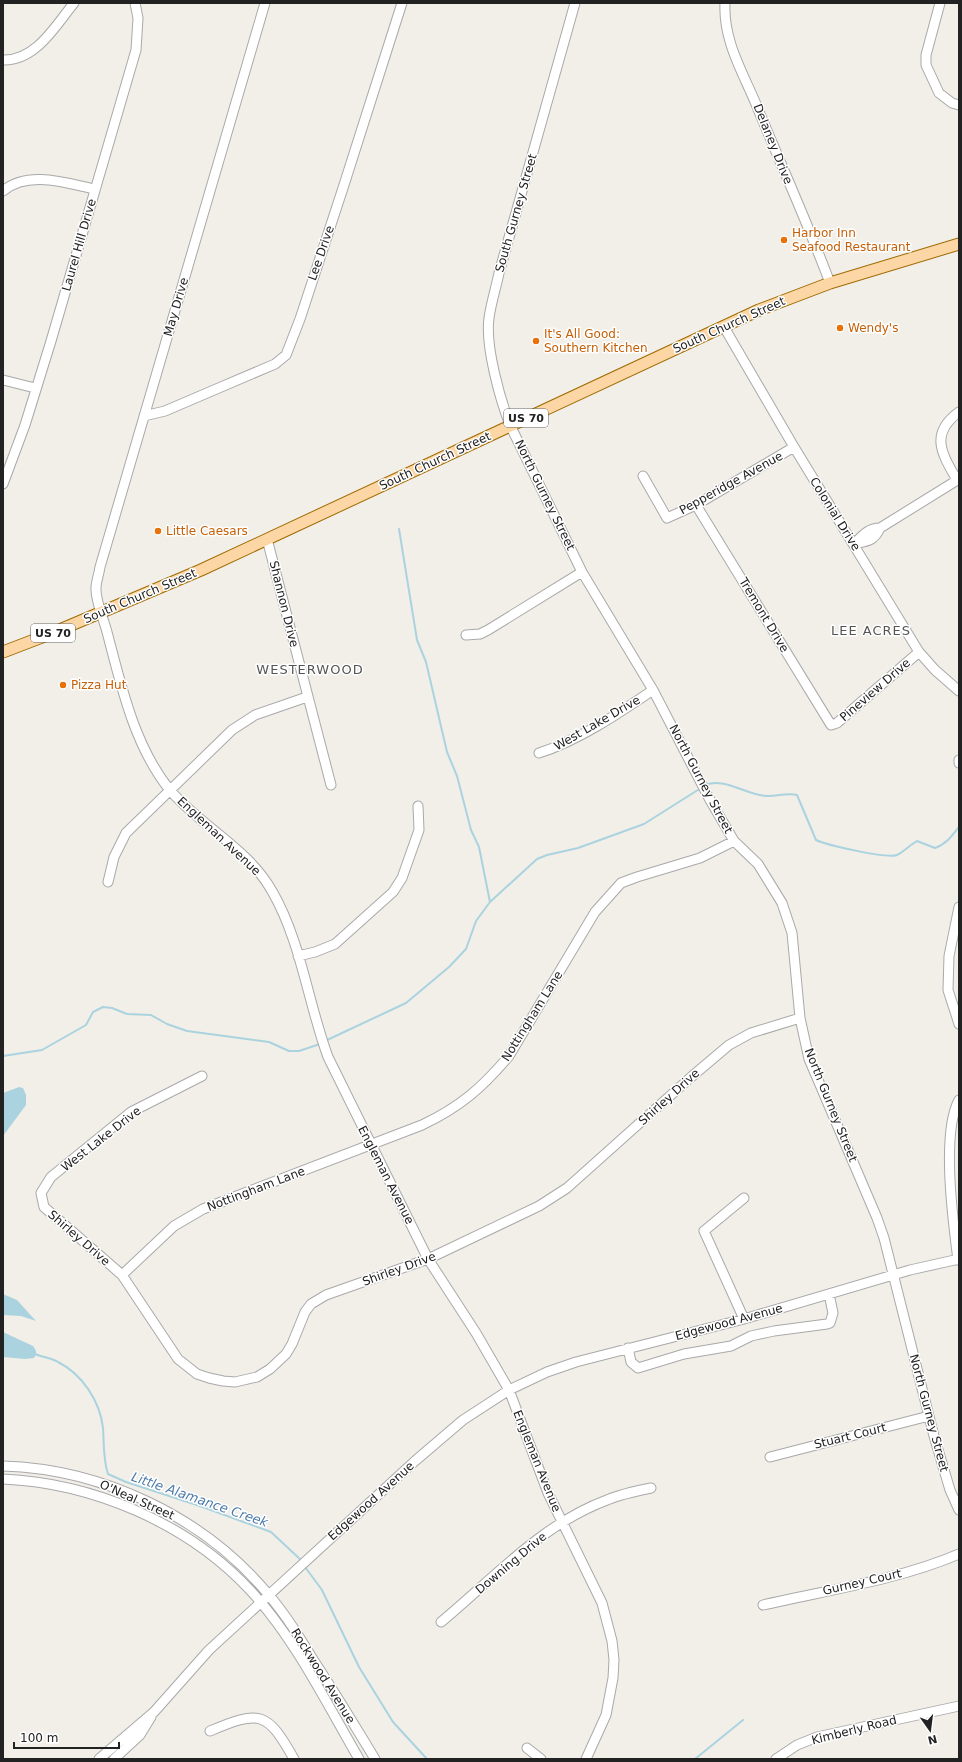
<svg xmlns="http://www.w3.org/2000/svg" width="962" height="1762" viewBox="0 0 962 1762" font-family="'DejaVu Sans',sans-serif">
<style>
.water{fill:#aad3df}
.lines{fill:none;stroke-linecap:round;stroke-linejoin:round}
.stream{stroke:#aad3df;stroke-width:2}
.minor-casing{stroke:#a9a9a9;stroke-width:11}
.major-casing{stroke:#a06b00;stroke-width:13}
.minor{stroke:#fff;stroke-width:9}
.major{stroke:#fcd6a4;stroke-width:11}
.food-dot{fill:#e8710a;stroke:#fff;stroke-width:1.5}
.labels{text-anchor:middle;stroke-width:3;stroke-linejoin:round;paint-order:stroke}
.shield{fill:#fff;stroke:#646464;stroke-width:1}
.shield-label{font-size:11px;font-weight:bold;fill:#222}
.street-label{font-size:12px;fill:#222;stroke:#fff}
.food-label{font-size:12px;fill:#c56008;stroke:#fff;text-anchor:start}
.neighbourhood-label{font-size:13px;letter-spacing:1px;fill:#555;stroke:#fff}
.water-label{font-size:13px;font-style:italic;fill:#4a7aab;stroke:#fff}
</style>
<rect width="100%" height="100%" fill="#f2efe9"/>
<path class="water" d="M19,1087L23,1088L26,1095V1105L3,1136V1093Z
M3,1294L17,1300L36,1321L21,1316L3,1315Z
M3,1332L33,1346C36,1350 38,1353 34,1358L25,1359L3,1357Z"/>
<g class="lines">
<path class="stream" d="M399,529L417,640L426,662L447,752L457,776L471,830L479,847L490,902
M705,785C725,777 746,795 766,796C776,797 787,792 797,795L816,840C826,845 888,859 897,855C902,853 910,845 917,841L935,848C946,844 952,836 959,827
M325,1041L406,1003L449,967L466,949L476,921L490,902L537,859L547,855L578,848L644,824L701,788
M3,1056L42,1050L49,1046L86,1025L93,1012L103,1007L112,1008L127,1014L151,1015L167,1024L187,1031L269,1042L289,1051H299L320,1044
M35,1354C42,1357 51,1358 58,1362C82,1374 100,1401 103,1428C104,1442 103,1460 108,1474L126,1482L200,1506L271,1532L302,1561
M305,1567L322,1590L359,1667L393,1722L427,1759
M695,1759L743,1720"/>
<defs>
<path id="minor" d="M265,3L100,567C99,574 96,582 96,588C95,600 104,620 107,632C121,685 134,745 169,789C200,826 248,848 272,891C301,941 308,1003 328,1057L428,1259L476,1333L509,1390L548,1493L602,1603L612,1641L614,1660L613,1678L606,1715L586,1759
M575,3L499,273C496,288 491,303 489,318C485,346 500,399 510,425L582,572L653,690L710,800L734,841L758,864L782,903L792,933L800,1018L809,1059L877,1218L884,1238L934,1436L950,1490L959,1510
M725,3C723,42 744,74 758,109C782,167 808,224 830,283
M940,3L926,55V65L939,93L952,103L959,105
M3,60C36,61 56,25 74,3
M3,191C28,170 66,183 94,189
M724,327L794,447L919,652L935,670L959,691
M3,380L35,388
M144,416L165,411L214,390L275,364L286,355L300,319L343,188L402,3
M643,476L667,518L696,505L794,447
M957,480C942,454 929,434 959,412
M3,484L25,425L51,341L136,50L138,18L135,3
M696,505L831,725L837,723L919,652
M267,539L331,785
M854,544C862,536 868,528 880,528L959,479
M854,544C868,541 874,541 880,528
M466,635L480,634L488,630L582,572
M539,753C578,741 619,713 653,690
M959,760V763
M108,882L114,857L126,833L232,730L255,715L307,697
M959,907L949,956L948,990L959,1024
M298,956L315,952L335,944L393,892L402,878L419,830L418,806
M202,1076L131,1112L51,1177L41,1193L44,1207L122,1275L178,1359L197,1374L209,1378L223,1381L235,1382L257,1377L270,1369L286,1354L292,1344L305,1312L311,1304L326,1295L428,1259L539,1206L567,1188L690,1078L729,1045L751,1033L800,1018
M958,1260C953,1221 941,1133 959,1100
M122,1275L174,1226L203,1209L422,1125C460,1107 482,1088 509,1056L595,912L621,883L637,877L700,858L734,841
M744,1319L704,1231L744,1198
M628,1348L631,1362L638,1368L684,1354L731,1346L751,1336L774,1331L827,1324L830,1323L833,1313L829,1294
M770,1457L929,1416
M3,1466C103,1469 204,1517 268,1594C286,1615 300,1638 314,1661C335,1693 355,1726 375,1759
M3,1479C93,1483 187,1523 249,1589C293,1635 327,1704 359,1759
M763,1605C828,1590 898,1580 959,1554
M441,1622C494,1578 542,1524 607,1500C621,1494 636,1491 651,1488
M210,1731C260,1710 267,1711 294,1759
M527,1748L541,1759
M99,1759L154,1712L209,1650L415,1461L463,1420L509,1390L547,1372L576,1362L744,1319L910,1270L959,1259
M114,1759L140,1735L151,1717
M776,1759L797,1745L817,1737L959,1706"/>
<path id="major" d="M3,652L50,634L201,570L759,310L830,283L959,244"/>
</defs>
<use href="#minor" class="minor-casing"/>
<use href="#major" class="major-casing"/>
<use href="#minor" class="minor"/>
<use href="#major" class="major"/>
</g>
<g class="food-dot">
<circle cx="784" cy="240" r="4"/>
<circle cx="840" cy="328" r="4"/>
<circle cx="536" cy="341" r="4"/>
<circle cx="158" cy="531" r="4"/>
<circle cx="63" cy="685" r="4"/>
</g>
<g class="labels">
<g class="shield">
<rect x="504" y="409" width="44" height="18" rx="3"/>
<rect x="31" y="624" width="44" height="18" rx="3"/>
</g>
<g class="shield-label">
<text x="526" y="422">US 70</text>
<text x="53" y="637">US 70</text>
</g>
<g class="street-label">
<text transform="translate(773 144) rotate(68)" y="4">Delaney Drive</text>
<text transform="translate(516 213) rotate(-74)" y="4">South Gurney Street</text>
<text transform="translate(79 245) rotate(-74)" y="4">Laurel Hill Drive</text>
<text transform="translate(321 253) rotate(-71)" y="4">Lee Drive</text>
<text transform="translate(176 307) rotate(-74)" y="4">May Drive</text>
<text transform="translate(729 325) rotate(-24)" y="4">South Church Street</text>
<text transform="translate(435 461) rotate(-25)" y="4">South Church Street</text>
<text transform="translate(731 483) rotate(-29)" y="4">Pepperidge Avenue</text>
<text transform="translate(545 495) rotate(64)" y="4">North Gurney Street</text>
<text transform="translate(835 514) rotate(58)" y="4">Colonial Drive</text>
<text transform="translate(140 596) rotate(-23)" y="4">South Church Street</text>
<text transform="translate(284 604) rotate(76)" y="4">Shannon Drive</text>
<text transform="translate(764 615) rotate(59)" y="4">Tremont Drive</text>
<text transform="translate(875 690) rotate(-41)" y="4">Pineview Drive</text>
<text transform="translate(597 723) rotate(-30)" y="4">West Lake Drive</text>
<text transform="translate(701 779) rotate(62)" y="4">North Gurney Street</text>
<text transform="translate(219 836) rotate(43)" y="4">Engleman Avenue</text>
<text transform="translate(532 1016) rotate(-58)" y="4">Nottingham Lane</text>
<text transform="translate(669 1097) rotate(-42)" y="4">Shirley Drive</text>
<text transform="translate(831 1105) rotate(68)" y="4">North Gurney Street</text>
<text transform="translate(101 1139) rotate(-38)" y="4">West Lake Drive</text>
<text transform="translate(386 1175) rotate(63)" y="4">Engleman Avenue</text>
<text transform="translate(256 1189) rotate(-21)" y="4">Nottingham Lane</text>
<text transform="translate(79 1238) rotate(41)" y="4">Shirley Drive</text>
<text transform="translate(399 1269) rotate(-20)" y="4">Shirley Drive</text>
<text transform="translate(729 1322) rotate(-15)" y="4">Edgewood Avenue</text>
<text transform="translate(929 1413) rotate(75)" y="4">North Gurney Street</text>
<text transform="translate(850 1436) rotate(-14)" y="4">Stuart Court</text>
<text transform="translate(537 1461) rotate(68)" y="4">Engleman Avenue</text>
<text transform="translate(137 1500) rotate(24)" y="4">O'Neal Street</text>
<text transform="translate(371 1501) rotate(-42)" y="4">Edgewood Avenue</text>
<text transform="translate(511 1563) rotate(-40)" y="4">Downing Drive</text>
<text transform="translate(862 1582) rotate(-13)" y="4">Gurney Court</text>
<text transform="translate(323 1676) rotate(58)" y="4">Rockwood Avenue</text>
<text transform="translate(854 1730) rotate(-14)" y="4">Kimberly Road</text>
</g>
<g class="food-label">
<text x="792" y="237">Harbor Inn<tspan x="792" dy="14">Seafood Restaurant</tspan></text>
<text x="848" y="332">Wendy's</text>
<text x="544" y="338">It's All Good:<tspan x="544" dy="14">Southern Kitchen</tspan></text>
<text x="166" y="535">Little Caesars</text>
<text x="71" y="689">Pizza Hut</text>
</g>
<g class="neighbourhood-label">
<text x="871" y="635">LEE ACRES</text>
<text x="310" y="674">WESTERWOOD</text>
</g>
<g class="water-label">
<text transform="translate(200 1499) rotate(19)" y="5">Little Alamance Creek</text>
</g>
</g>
<rect width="962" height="1762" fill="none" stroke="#222222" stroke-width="8"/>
<g transform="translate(930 1730) rotate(166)" stroke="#ffffff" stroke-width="3" paint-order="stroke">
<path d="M0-3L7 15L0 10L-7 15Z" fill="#222222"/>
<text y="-6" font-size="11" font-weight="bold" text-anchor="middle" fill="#222222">N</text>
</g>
<path d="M14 1742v6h105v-6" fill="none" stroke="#222222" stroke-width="2"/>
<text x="20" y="1742" font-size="12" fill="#222222" stroke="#ffffff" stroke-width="3" paint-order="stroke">100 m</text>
</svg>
